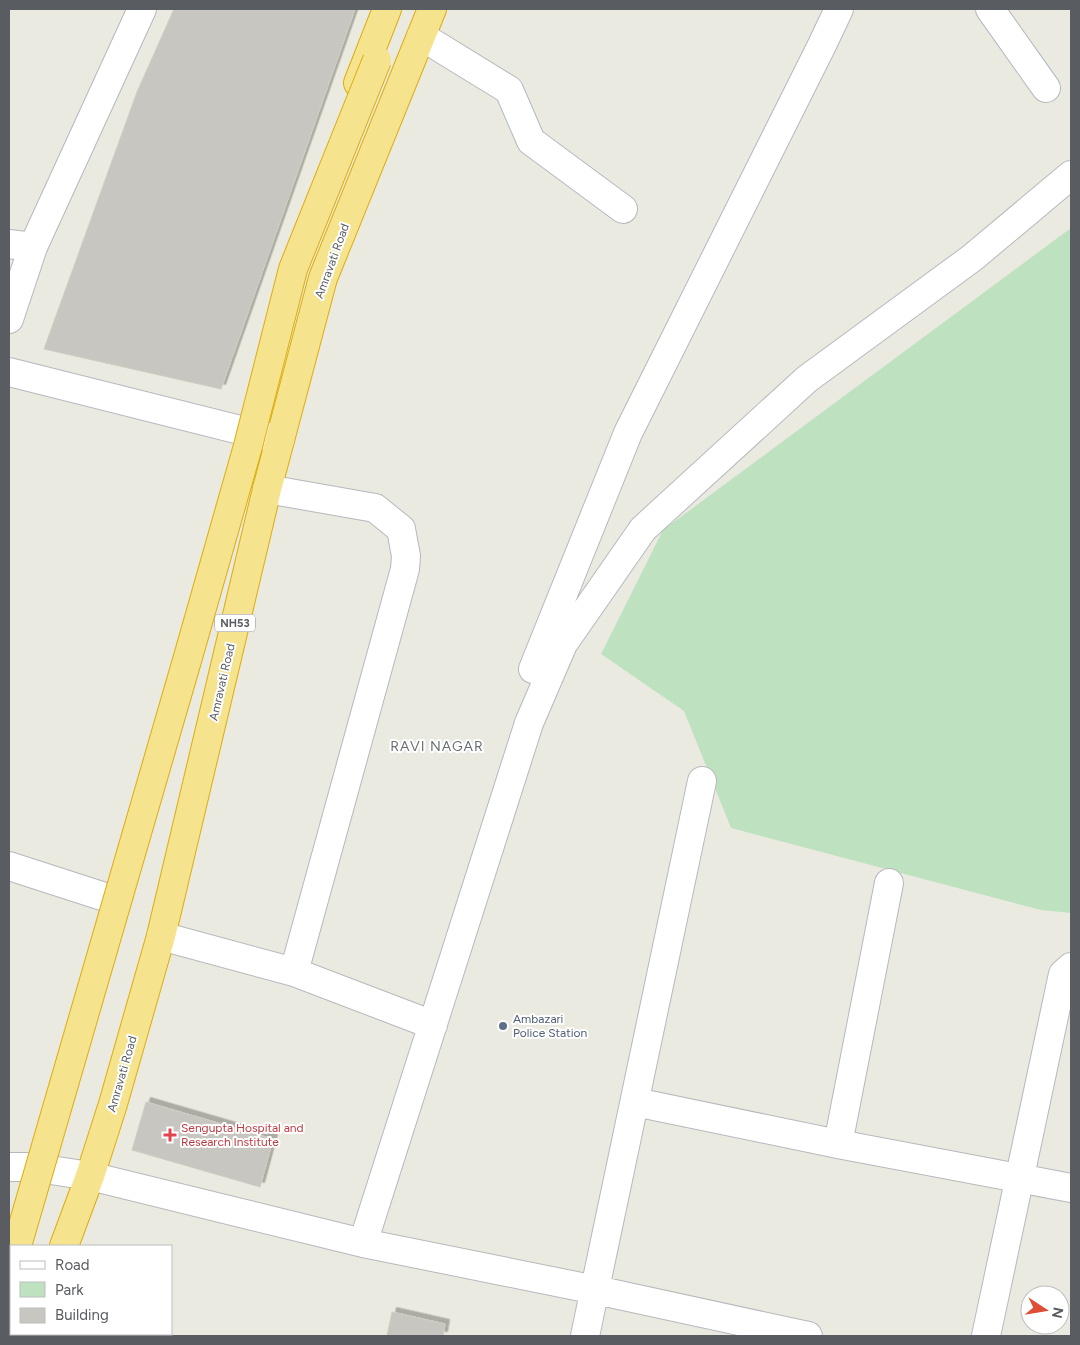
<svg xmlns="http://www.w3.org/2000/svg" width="1080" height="1345" viewBox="0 0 1080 1345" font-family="Figtree,sans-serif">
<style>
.green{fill:#bee2c0}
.building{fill:#c8c6c0;stroke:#cfccbf;filter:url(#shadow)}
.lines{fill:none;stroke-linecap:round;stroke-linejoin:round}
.minor-casing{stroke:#b6b8bd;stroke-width:30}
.highway-casing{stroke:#deac0d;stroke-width:30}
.minor{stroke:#fff;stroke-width:28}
.highway{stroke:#f6e38d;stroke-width:28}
.highway-bridge-casing{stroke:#deac0d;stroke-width:30;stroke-linecap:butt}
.highway-bridge{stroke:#f6e38d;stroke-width:28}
.service-dot{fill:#5c6f8a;stroke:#fff;stroke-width:2}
.health-dot{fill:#e0444e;stroke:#fff;stroke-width:2}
.labels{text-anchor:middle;stroke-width:4;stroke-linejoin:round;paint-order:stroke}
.shield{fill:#fff;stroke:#8b8d90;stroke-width:1}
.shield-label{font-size:11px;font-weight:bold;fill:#595c61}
.street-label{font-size:12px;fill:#595c61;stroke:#fff}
.service-label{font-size:12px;fill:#4e5e75;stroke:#fff;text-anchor:start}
.health-label{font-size:12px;fill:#be3a42;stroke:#fff;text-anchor:start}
.neighbourhood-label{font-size:14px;letter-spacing:1px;fill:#6a6e73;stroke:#fff}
</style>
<defs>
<filter id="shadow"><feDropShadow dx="4.5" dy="-4.5" stdDeviation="0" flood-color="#0004"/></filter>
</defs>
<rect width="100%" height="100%" fill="#ebeae0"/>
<path class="green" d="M1071,228V913L1041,910L731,828L684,711L601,654L663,530Z"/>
<path class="building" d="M174,9H355L221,389L44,349L137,92Z
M146,1102L273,1139L260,1187L132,1150Z
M392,1312L445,1324L443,1336H387Z"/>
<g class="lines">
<defs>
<path id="minor" d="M990,9L1046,88
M421,36L509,90L531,141L623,209
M9,244L33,247L142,9
M9,319L33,247
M9,372L280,440
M267,489L375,508L401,529L406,556L405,569L294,972
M533,669L628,433L822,45L839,9
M9,866L108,898
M161,936L294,972L433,1025
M635,1102L838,1144L1071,1188
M838,1144L889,883
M9,1167H31L90,1176L363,1243L596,1290L808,1336
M363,1243L529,723L563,644L643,529L807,379L972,258L1071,175
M585,1336L702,781
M986,1336L1063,974L1071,967"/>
<path id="highway" d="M358,83L387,9
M64,1246L90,1176L113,1104L161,936L267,489L323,278L432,9
M9,1269L11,1262
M9,1306L11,1298
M31,1336L32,1334"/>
</defs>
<use href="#minor" class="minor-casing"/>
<use href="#highway" class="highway-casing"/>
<use href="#minor" class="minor"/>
<use href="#highway" class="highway"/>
<defs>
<path id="highway-bridge" d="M17,1246L188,657L248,446L293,269L377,60"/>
</defs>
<use href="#highway-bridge" class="highway-bridge-casing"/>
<use href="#highway-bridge" class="highway-bridge"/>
</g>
<circle class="service-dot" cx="503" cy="1026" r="5"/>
<path class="health-dot" d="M167.5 1127.5h5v5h5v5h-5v5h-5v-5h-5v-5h5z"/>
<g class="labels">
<rect class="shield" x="215" y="614.5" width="40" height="17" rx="4"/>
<g class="shield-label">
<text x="235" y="627">NH53</text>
</g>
<g class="street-label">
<text transform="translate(332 261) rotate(-70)" y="4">Amravati Road</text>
<text transform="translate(222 682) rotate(-77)" y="4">Amravati Road</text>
<text transform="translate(122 1074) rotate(-74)" y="4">Amravati Road</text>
</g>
<g class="service-label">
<text x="513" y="1023">Ambazari<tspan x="513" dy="14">Police Station</tspan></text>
</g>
<g class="health-label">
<text x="181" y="1132">Sengupta Hospital and<tspan x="181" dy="14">Research Institute</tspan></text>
</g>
<g class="neighbourhood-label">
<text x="437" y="751">RAVI NAGAR</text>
</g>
</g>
<rect width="1080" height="1345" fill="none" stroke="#595c61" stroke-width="20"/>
<rect x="10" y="1245" width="162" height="90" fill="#ffffff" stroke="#bdbec0"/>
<rect x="20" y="1261" width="25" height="8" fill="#ffffff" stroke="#bdbec0"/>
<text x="55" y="1270" font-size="15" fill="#595c61">Road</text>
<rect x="20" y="1282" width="25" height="15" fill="#bee2c0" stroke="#bdbec0"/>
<text x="55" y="1295" font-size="15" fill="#595c61">Park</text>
<rect x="20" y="1308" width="25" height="15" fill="#c8c6c0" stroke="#bdbec0"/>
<text x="55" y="1320" font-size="15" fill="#595c61">Building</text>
<g transform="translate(1045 1310) rotate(102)"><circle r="24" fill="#ffffff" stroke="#bdbec0"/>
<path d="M0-4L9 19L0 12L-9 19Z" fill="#de4d34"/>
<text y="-8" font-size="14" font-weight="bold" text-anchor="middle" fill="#595c61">N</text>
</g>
</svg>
